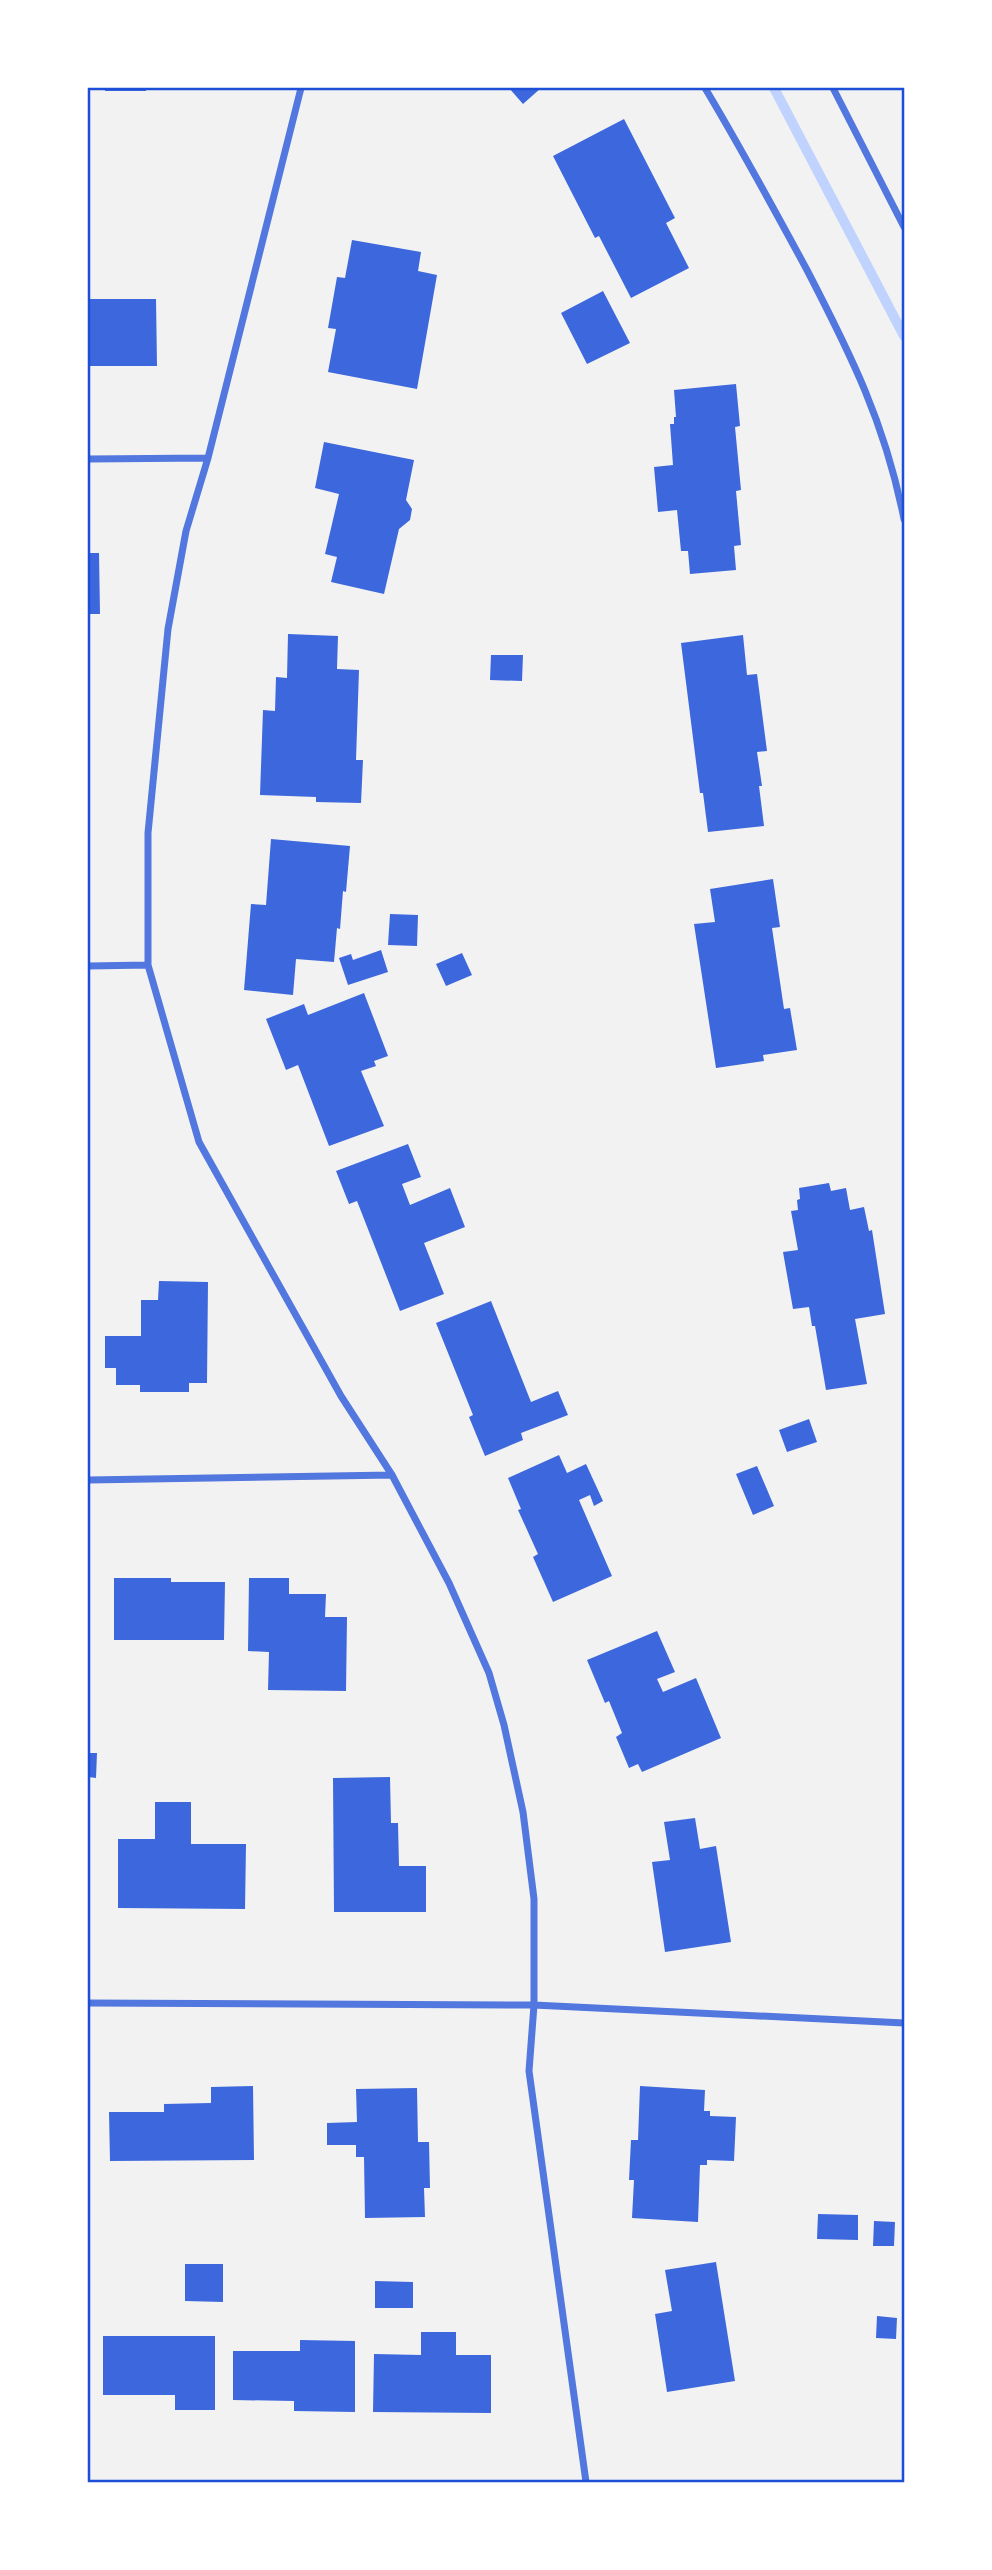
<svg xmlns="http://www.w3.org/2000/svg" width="992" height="2570" viewBox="0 0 992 2570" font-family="Jost,sans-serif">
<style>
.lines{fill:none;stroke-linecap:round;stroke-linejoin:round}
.stream{stroke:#bfd3fe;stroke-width:10}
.building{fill:#3d67dc}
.minor{stroke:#5277de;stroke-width:7}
.neatline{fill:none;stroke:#1d4ed8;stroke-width:2.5}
</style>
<rect width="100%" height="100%" fill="#f2f2f2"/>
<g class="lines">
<path class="stream" d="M774,88L904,336"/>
</g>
<path class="building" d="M105,88H146V91H105Z
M509,88H541L523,104Z
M624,119L675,218L666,223L689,268L631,298L599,236L595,238L553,156Z
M352,240L421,252L418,271L437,275L417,389L328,372L336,329L328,328L337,277L345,278Z
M603,291L630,343L587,364L561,313Z
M88,299H156L157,366H88Z
M736,384L740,426L735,427L741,490L736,491L741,545L734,546L736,570L690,574L688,551H681L677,510L658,512L654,467L673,465L670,424H674V417H676L674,390Z
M324,442L414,460L406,500L412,509L410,520L399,529L384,594L331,582L337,557L325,554L339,494L315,488Z
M88,553H99L100,614H88Z
M288,634L338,636L337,669L359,670L356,760H363L361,803L316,802V797L260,795L263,710L275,711L276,677L287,678Z
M743,635L747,675L757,674L767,751L757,752L762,786H759L764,826L708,832L703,793H700L681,643Z
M491,655H523L522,681L490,680Z
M271,839L350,846L346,892L343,891L340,929L337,928L334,962L296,959L293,995L244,990L251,904L266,905Z
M773,879L780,927L772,928L784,1009L790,1008L797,1050L763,1055L764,1061L716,1068L694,924L715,922L710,889Z
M390,914L418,915L417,946L388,945Z
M381,950L388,972L348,985L339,958L351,954L353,960Z
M462,953L472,975L446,986L436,964Z
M364,993L388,1056L374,1061L376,1066L361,1071L384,1126L329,1146L298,1065L286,1070L266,1019L304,1004L308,1015Z
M408,1144L421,1177L402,1184L410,1205L450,1188L465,1227L424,1243L444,1294L400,1311L357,1201L349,1204L336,1171Z
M829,1183L831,1191L846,1188L850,1210L864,1207L869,1231L872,1230L885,1314L855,1319L867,1384L826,1390L815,1326H812L809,1307L793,1309L783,1252L798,1250L791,1211L798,1210L797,1200L800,1199L799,1188Z
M159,1281L208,1282L207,1383H189V1392H140V1385H116V1368H105V1336H141V1300H158Z
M491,1301L531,1402L558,1391L568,1415L521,1433L523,1440L485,1456L469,1417L473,1415L436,1323Z
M809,1419L817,1442L787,1452L779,1430Z
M559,1455L567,1473L586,1464L603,1501L594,1506L590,1495L579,1500L612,1576L553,1602L533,1557L538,1554L518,1510L521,1509L508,1478Z
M757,1466L774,1506L753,1515L736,1474Z
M114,1578H171V1582H225L224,1640H114Z
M249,1578H289V1594H326L325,1617H347L346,1691L268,1690L269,1652L248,1651Z
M657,1631L675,1672L657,1679L663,1692L696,1678L721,1738L642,1772L638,1764L629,1768L616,1737L622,1733L609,1701L605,1703L587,1660Z
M88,1753H97L96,1778L88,1777Z
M390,1777L391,1823H398L399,1866H426V1912H334L333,1778Z
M155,1802H191V1844H246L245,1909L118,1908V1839H155Z
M695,1818L700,1849L716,1846L731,1942L665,1952L652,1862L670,1860L664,1822Z
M253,2086L254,2160L110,2161L109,2112H164V2104L211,2103V2087Z
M640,2086L705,2090L704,2111H710V2116L736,2117L734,2161L707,2160V2165H700L698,2222L632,2218L634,2180H629L631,2140H638Z
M417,2088L418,2142H429L430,2188H424L425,2217L365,2218L364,2157H356V2145H327V2123L357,2122L356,2089Z
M818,2214L858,2215V2240L817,2239Z
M874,2221L895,2222L894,2246H873Z
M716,2262L735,2381L667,2392L655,2314L672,2311L665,2270Z
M185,2264H223V2302L185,2301Z
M375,2281L413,2282V2308H375Z
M877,2316L897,2318L896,2339L876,2338Z
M421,2332H456V2355H491V2413L373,2412L374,2354L421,2355Z
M103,2336H215V2410H175V2395H103Z
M300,2340L355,2341V2412L294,2411V2401L233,2400V2351H300Z"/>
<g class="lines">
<path class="minor" d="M301,88L208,458L186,531L168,629L148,833V965L199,1142L341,1396L392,1475L449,1583L489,1673L504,1725L523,1812L534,1899V2005L529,2071L586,2482
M705,88C741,148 774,209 807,270C851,355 885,423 904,519
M833,88L904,227
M88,459L208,458
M88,966L148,965
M88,1480L392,1475
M88,2003L534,2005L904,2023"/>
</g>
<rect width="992" height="2570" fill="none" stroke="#ffffff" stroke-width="178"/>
<rect x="89" y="89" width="814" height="2392" class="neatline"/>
</svg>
